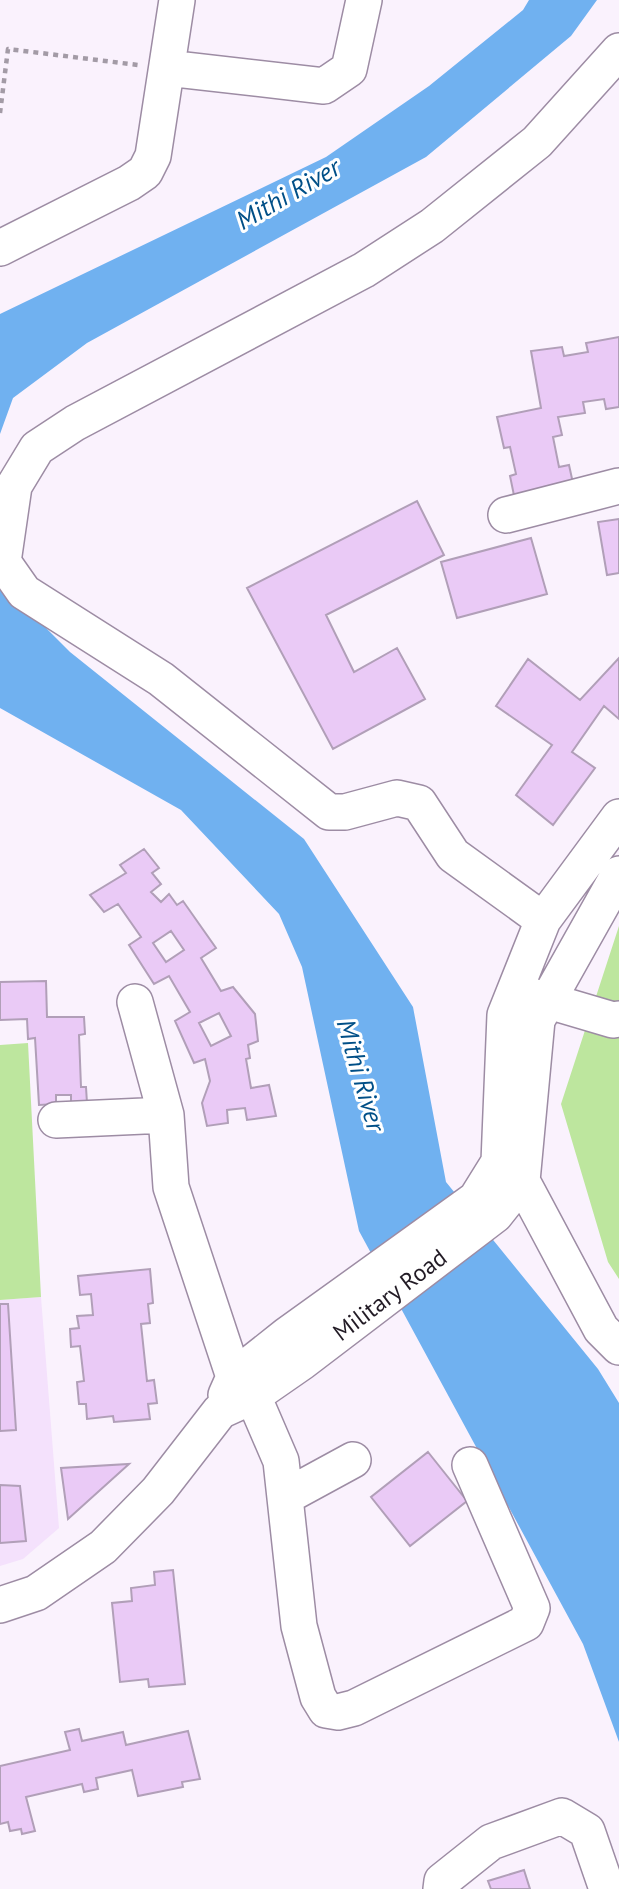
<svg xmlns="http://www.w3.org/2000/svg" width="619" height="1889" viewBox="0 0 619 1889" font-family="'PT Sans',sans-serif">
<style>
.built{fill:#f4e1fc}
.green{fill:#bde69e}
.water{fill:#70b1f0}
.building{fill:#eacaf6;stroke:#b19fb8;stroke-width:2;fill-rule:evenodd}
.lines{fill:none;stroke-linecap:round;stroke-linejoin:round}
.minor-casing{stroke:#9d8ca4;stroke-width:38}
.path{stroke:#a39ba6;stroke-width:4.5;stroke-dasharray:5 5;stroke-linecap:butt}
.minor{stroke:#fff;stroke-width:35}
.labels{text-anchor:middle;stroke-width:6;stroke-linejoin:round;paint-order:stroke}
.street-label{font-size:24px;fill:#221b25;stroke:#fff}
.water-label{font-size:26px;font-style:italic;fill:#004f87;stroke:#fff}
</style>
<rect width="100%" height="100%" fill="#faf2fd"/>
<path class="built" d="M41,1297L59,1528L23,1559L0,1566V1300Z"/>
<path class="green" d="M619,926V1279L608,1262L561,1104Z
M28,1043L41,1297L0,1300V1045Z"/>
<path class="water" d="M529,0H597L571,36L426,157L87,343L13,398L0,434V314L326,157L429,86L523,10Z
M0,582L70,652L304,839L413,1007L446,1182L598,1369L619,1403V1742L583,1644L359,1231L302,967L279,914L181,810L0,708Z"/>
<path class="building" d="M619,337V407L606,409L604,399L583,402L585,413L558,417L562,435L553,437L559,467L569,465L576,497L517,510L510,476L516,474L510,447L504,448L497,417L541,408L531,351L562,347L564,356L588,352L586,343Z
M417,501L444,555L326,615L354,672L397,648L425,699L333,749L247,588Z
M619,519V573L607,575L598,522Z
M531,538L547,594L457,618L441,562Z
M619,658V719L604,706L572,752L595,768L553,825L516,795L552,745L496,706L528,659L580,700Z
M144,849L159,868L152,873L161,884L151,892L161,902L169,894L177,905L183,901L216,948L201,958L221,991L233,987L255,1014L258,1041L248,1045L250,1058L246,1059L251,1088L269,1085L276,1116L247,1120L245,1108L227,1110L228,1123L207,1126L202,1103L210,1081L205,1059L194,1063L175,1021L190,1012L169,976L154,984L129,945L141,937L118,904L104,912L90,895L126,873L120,865ZM171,931L184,950L166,962L153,943ZM219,1013L231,1036L211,1046L199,1023Z
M46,981L47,1017H84L85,1034L79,1035L81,1087H86L87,1103L71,1104V1095H56V1104L39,1105L35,1038L28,1039L27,1019L0,1020V982Z
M150,1269L153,1303L148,1304L150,1323L141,1324L147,1381L154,1380L157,1403L148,1404L150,1419L114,1422L113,1416L87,1419L86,1404H79L77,1382L84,1381L80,1346L71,1347L70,1329L79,1328L77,1316L93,1315L91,1294L80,1295L78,1276Z
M0,1304H8L16,1430L0,1431Z
M428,1452L467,1501L410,1546L371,1497Z
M129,1464L68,1519L61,1468Z
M0,1485L20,1486L26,1541L0,1543Z
M173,1570L185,1684L149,1687L148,1679L120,1682L112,1603L132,1601L131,1588L155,1585L154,1572Z
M79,1729L82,1741L123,1732L126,1745L188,1731L200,1779L182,1782L183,1787L138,1796L132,1770L96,1778L98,1789L84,1792L82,1784L26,1797L35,1831L22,1834L21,1829L10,1831L8,1822L0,1824V1766L70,1750L65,1732Z
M524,1870L530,1889H491L488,1881Z"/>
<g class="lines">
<defs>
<path id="minor" d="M167,68L324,86L349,69L364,0
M0,248L129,183L145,172L153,156L177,0
M506,515L619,486
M543,920L453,855L419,803L397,798L345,812H329L161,679L24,592L3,562L14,486L37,448L75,423L364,270L432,226L537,142L619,51
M525,994L613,1020L619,1019
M135,1002L166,1115L171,1187L234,1377L253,1396L281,1461L299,1626L318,1697L326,1710L338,1712L354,1708L526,1623L532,1608L470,1465
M56,1120L166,1115
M507,1168L522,1181L601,1329L619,1347
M226,1395L234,1377L287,1335L476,1199L499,1162L505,1015L543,920L619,817
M285,1497L353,1460
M0,1605L36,1593L103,1547L158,1491L220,1411L253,1396L302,1362L495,1215L522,1181L537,1020L619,874
M441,1889L442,1881L491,1842L562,1816L587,1831L607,1889"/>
</defs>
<use href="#minor" class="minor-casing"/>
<path class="path" d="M0,113L8,49L138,65"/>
<use href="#minor" class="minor"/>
</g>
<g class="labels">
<g class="street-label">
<text transform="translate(390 1295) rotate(-37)" y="8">Military Road</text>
</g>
<g class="water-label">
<text transform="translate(288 194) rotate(-30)" y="9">Mithi River</text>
<text transform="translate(361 1075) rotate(74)" y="9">Mithi River</text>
</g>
</g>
</svg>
